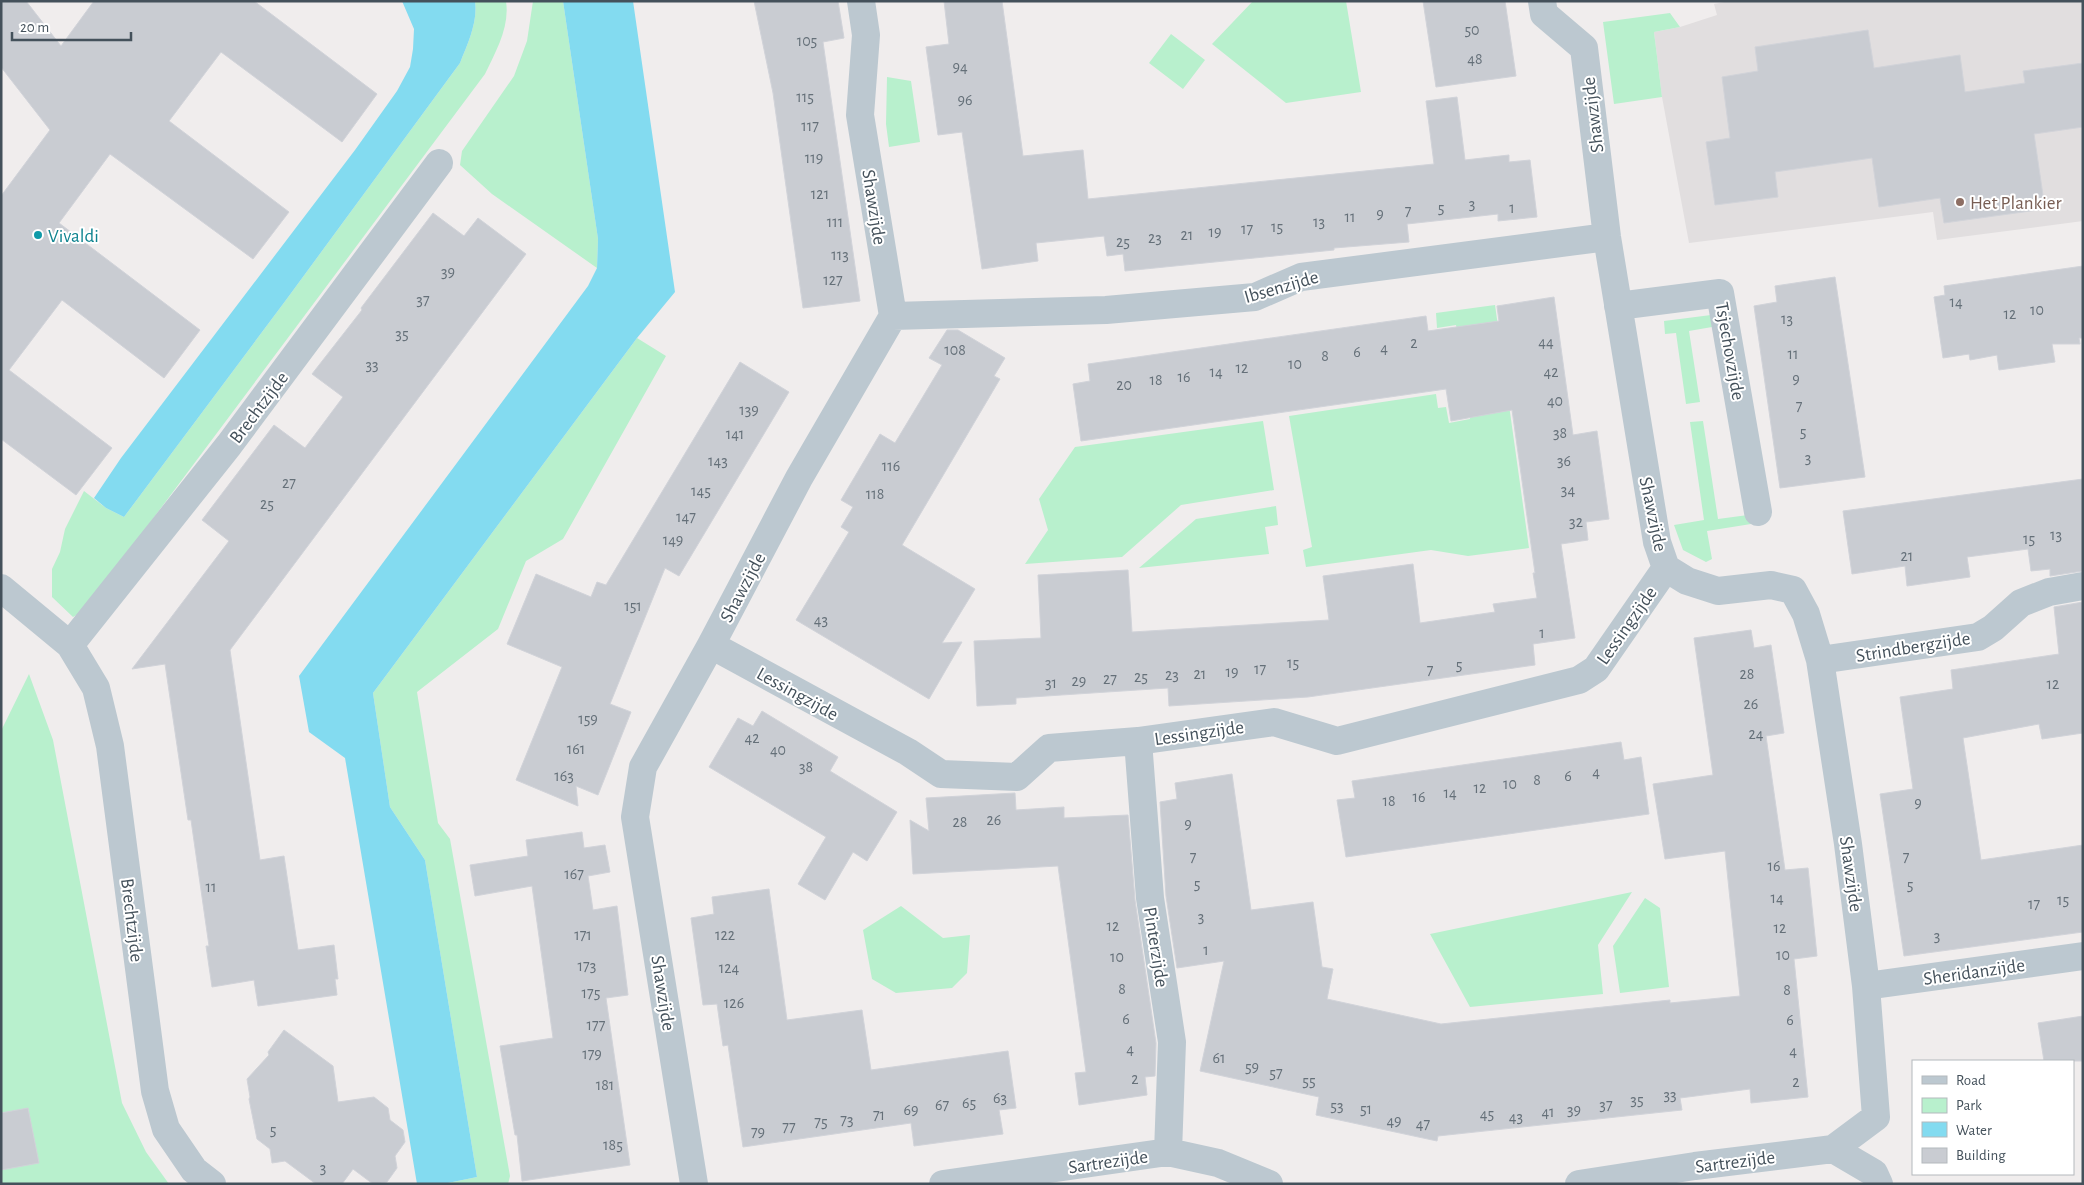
<svg xmlns="http://www.w3.org/2000/svg" width="2084" height="1185" viewBox="0 0 2084 1185" font-family="'Alegreya Sans',sans-serif">
<style>
.education{fill:#e1dedf}
.green{fill:#b8f0cd}
.water{fill:#83dbf0}
.building{fill:#c9ccd2;stroke:#d1d3d9}
.lines{fill:none;stroke-linecap:round;stroke-linejoin:round}
.street{stroke:#bcc8d0;stroke-width:28}
.education-dot{fill:#8d6e63;stroke:#fff;stroke-width:2}
.culture-dot{fill:#0f9aa8;stroke:#fff;stroke-width:2}
.labels{text-anchor:middle;stroke-width:4;stroke-linejoin:round;paint-order:stroke}
.number-label{font-size:16px;fill:#657079}
.street-label{font-size:19px;fill:#44515b;stroke:#fff}
.education-label{font-size:19px;fill:#785e54;stroke:#fff;text-anchor:start}
.culture-label{font-size:19px;fill:#0d838f;stroke:#fff;text-anchor:start}
</style>
<rect width="100%" height="100%" fill="#f0eded"/>
<path class="education" d="M1729,1H2083V221L1937,240L1933,212L1689,243L1662,97L1654,32L1680,27L1717,15L1714,4Z"/>
<path class="green" d="M475,1H506C510,27 496,51 485,74L84,611L73,617L52,597V569L60,552L65,529L84,491L106,508L124,517L286,300L460,63C468,43 478,22 475,1Z
M533,1H563L598,239L597,268L492,194L460,165L462,151L514,76L527,41Z
M1253,1H1346L1361,92L1286,103L1212,44Z
M1670,13L1680,27L1654,32L1662,97L1614,104L1603,22Z
M1171,34L1205,60L1183,89L1149,63Z
M887,77L911,81L920,142L889,147L886,124Z
M1495,305L1529,548L1468,556L1431,550L1306,567L1303,550L1312,547L1289,416L1436,394L1438,408L1446,407L1449,423L1470,419L1463,361L1456,325L1437,328L1436,313Z
M1711,315L1712,327L1689,331L1700,402L1686,404L1676,333L1665,334L1664,321Z
M637,338L666,356L563,539L526,561L498,629L417,692L438,823L450,839L510,1176L508,1184H443L477,1177L425,860L390,807L373,693Z
M1263,421L1274,490L1181,505L1122,557L1025,564L1048,530L1039,499L1075,447Z
M1703,421L1718,519L1748,515L1751,524L1707,531L1712,559L1706,562L1683,550L1674,525L1704,520L1690,422Z
M1276,506L1278,525L1265,527L1269,554L1139,568L1196,519Z
M29,674L53,740L122,1103L146,1152L169,1184H1V731Z
M1632,892L1598,945L1603,994L1470,1007L1430,934Z
M1645,898L1660,908L1669,987L1620,993L1613,946Z
M901,906L943,938L970,935L967,973L952,988L896,993L872,979L863,930Z"/>
<path class="water" d="M402,1H475C478,22 468,43 460,63L286,300L124,517L106,508L94,498L121,458L355,150L397,91L410,67L413,49L414,29Z
M563,1H633L675,292L637,338L373,693L390,807L425,860L477,1177L443,1184H417L345,758L309,732L299,676L588,286L597,268L598,239Z"/>
<path class="building" d="M1,1H26L61,46L94,1H254L377,94L342,142L221,52L169,121L289,212L253,259L110,154L59,223L200,330L164,378L62,300L9,370L112,448L76,495L1,439V196L50,130L1,67Z
M754,1H838L844,38L823,42L860,301L803,308L773,93Z
M944,1H1002L1023,156L1083,150L1088,199L1434,164L1426,101L1457,97L1465,160L1509,155V162L1530,160L1537,217L1498,221V214L1407,224L1409,242L1334,248V250L1125,271L1123,254L1107,256L1104,236L1036,243L1038,261L982,269L962,132L938,135L926,47L949,44Z
M1423,1H1505L1516,76L1436,87Z
M1868,30L1874,68L1960,55L1965,92L2025,83L2023,71L2083,63V127L2034,134L2045,209L1944,223L1940,198L1879,207L1872,158L1775,172L1778,197L1715,205L1706,142L1730,138L1722,77L1758,71L1755,47Z
M433,213L464,236L478,218L526,254L230,650L260,860L284,856L298,950L334,945L338,979H335L337,995L258,1006L254,980L212,987L206,946H209L191,820H188L165,664L132,669L229,541L202,520L274,425L305,448L343,397L312,374L362,310L361,308Z
M2083,266V338H2079L2080,344H2052L2055,362L1999,370L1997,355L1970,360L1969,354L1943,358L1934,297L1945,295L1944,286Z
M1835,277L1865,477L1780,488L1754,306L1777,302L1775,286Z
M1554,297L1573,435L1597,431L1609,519L1586,522L1588,540L1561,544L1575,638L1533,644L1535,665L1308,697L1169,706L1168,688L1016,698V704L977,706L974,641L1041,638L1038,575L1128,570L1132,632L1329,620L1323,576L1413,564L1420,623L1495,612L1493,604L1537,598L1533,573H1535L1512,410L1451,421L1446,389L1081,441L1073,384L1090,381L1088,364L1426,316L1428,331L1499,321L1497,306Z
M947,330H958L1005,358L994,376L1000,379L902,545L975,589L942,643L962,642L929,699L796,620L849,532L841,527L853,507L841,500L880,434L895,443L942,365L929,358Z
M740,362L789,392L679,576L665,568L610,704L631,712L598,795L576,786L578,806L516,780L562,667L507,644L536,574L591,597L597,582L606,585Z
M2083,479V571L2050,576V569L2031,571L2028,549L1967,557L1970,577L1907,586L1905,566L1852,574L1843,511Z
M2083,602V733L2042,739L2039,724L1963,738L1981,860L2083,845V932L1904,956L1880,794L1913,789L1900,697L1953,689L1951,670L2059,654L2054,607Z
M1751,630L1754,648L1771,645L1784,733L1766,736L1785,870L1808,868L1817,956L1794,959L1808,1097L1751,1103L1750,1089L1680,1098L1682,1110L1438,1136L1437,1141L1316,1115L1319,1097L1200,1071L1224,961L1177,968L1166,896L1160,802L1177,799L1175,783L1232,774L1251,910L1313,902L1322,967L1333,969L1327,999L1441,1024L1670,1000V1003L1740,996L1725,851L1665,859L1653,784L1713,775L1694,638Z
M762,711L838,757L830,771L897,812L867,861L853,852L825,900L798,884L826,837L709,767L738,718L753,726Z
M1621,742L1624,760L1641,757L1649,814L1346,857L1337,800L1355,798L1352,781Z
M1015,793L1016,810L1064,807V818L1128,815L1135,900L1156,1043L1155,1076L1145,1077L1147,1095L1079,1105L1075,1073L1086,1072L1058,866L913,874L910,820L929,831L926,798Z
M582,832L584,848L605,845L610,872L588,876L593,910L617,906L628,995L606,998L630,1165L522,1181L517,1135H515L500,1046L553,1038L532,886L475,896L470,865L528,856L526,840Z
M769,889L787,1020L862,1010L871,1070L1008,1051L1016,1108L999,1110L1003,1134L914,1146L911,1123L743,1147L728,1045L723,1046L717,1004L703,1005L691,918L714,914L712,897Z
M2083,1016V1061H2044L2038,1023Z
M284,1030L333,1066L338,1102L374,1097L388,1108L390,1120L403,1130L405,1142L395,1156L397,1168L387,1182L373,1184L353,1169L342,1184H316L285,1161L272,1163L270,1149L257,1139L249,1099L250,1097L247,1079L269,1055L268,1052Z
M28,1108L39,1163L1,1170V1113Z"/>
<g class="lines">
<path class="street" d="M1542,1L1544,14L1584,48L1607,237L1657,542L1666,568L1687,581L1718,591L1771,585L1793,590L1806,614L1820,660L1848,844L1866,986L1876,1117L1833,1149
M1618,306L1720,293L1758,512
M893,316L1106,310L1255,297L1301,277L1607,237
M1,588L70,645L96,688L110,746L155,1091L166,1129L194,1170L212,1184
M70,645L229,445L439,163
M711,645L908,752L941,774L1017,777L1049,748L1138,741L1274,722L1337,741L1579,680L1596,669L1666,568
M1820,660L1978,637L1993,628L2021,603L2049,592L2083,586
M1138,741L1150,898L1172,1042L1168,1152
M1866,986L2083,956
M694,1184L635,817L643,767L711,645L799,478L893,316L860,115L866,35L861,1
M943,1184L1168,1152L1218,1163L1269,1184
M1579,1184L1695,1166L1833,1149L1874,1173L1879,1184"/>
</g>
<circle class="education-dot" cx="1960" cy="202" r="5"/>
<circle class="culture-dot" cx="38" cy="235" r="5"/>
<g class="labels">
<g class="number-label">
<text x="1472" y="35">50</text>
<text x="807" y="46">105</text>
<text x="1475" y="64">48</text>
<text x="960" y="72">94</text>
<text x="805" y="102">115</text>
<text x="965" y="105">96</text>
<text x="810" y="131">117</text>
<text x="814" y="163">119</text>
<text x="820" y="199">121</text>
<text x="1472" y="209">3</text>
<text x="1441" y="213">5</text>
<text x="1512" y="213">1</text>
<text x="1408" y="216">7</text>
<text x="1380" y="219">9</text>
<text x="1350" y="222">11</text>
<text x="835" y="227">111</text>
<text x="1319" y="227">13</text>
<text x="1277" y="232">15</text>
<text x="1247" y="234">17</text>
<text x="1215" y="237">19</text>
<text x="1187" y="240">21</text>
<text x="1155" y="243">23</text>
<text x="1123" y="247">25</text>
<text x="840" y="260">113</text>
<text x="448" y="277">39</text>
<text x="833" y="285">127</text>
<text x="423" y="305">37</text>
<text x="1956" y="307">14</text>
<text x="2037" y="315">10</text>
<text x="2010" y="319">12</text>
<text x="1787" y="324">13</text>
<text x="402" y="339">35</text>
<text x="1546" y="347">44</text>
<text x="1414" y="348">2</text>
<text x="1384" y="353">4</text>
<text x="955" y="355">108</text>
<text x="1357" y="357">6</text>
<text x="1793" y="359">11</text>
<text x="1325" y="361">8</text>
<text x="1295" y="369">10</text>
<text x="372" y="370">33</text>
<text x="1242" y="373">12</text>
<text x="1216" y="377">14</text>
<text x="1551" y="377">42</text>
<text x="1184" y="382">16</text>
<text x="1796" y="384">9</text>
<text x="1156" y="385">18</text>
<text x="1124" y="390">20</text>
<text x="1555" y="406">40</text>
<text x="1799" y="411">7</text>
<text x="749" y="415">139</text>
<text x="1803" y="437">5</text>
<text x="1560" y="438">38</text>
<text x="735" y="439">141</text>
<text x="1808" y="463">3</text>
<text x="718" y="466">143</text>
<text x="1564" y="466">36</text>
<text x="891" y="471">116</text>
<text x="289" y="488">27</text>
<text x="1568" y="495">34</text>
<text x="701" y="496">145</text>
<text x="875" y="499">118</text>
<text x="267" y="509">25</text>
<text x="686" y="522">147</text>
<text x="1576" y="527">32</text>
<text x="2056" y="540">13</text>
<text x="2029" y="544">15</text>
<text x="673" y="545">149</text>
<text x="1907" y="561">21</text>
<text x="633" y="611">151</text>
<text x="821" y="625">43</text>
<text x="1542" y="638">1</text>
<text x="1293" y="668">15</text>
<text x="1459" y="670">5</text>
<text x="1260" y="674">17</text>
<text x="1430" y="675">7</text>
<text x="1232" y="677">19</text>
<text x="1200" y="679">21</text>
<text x="1747" y="679">28</text>
<text x="1172" y="680">23</text>
<text x="1141" y="682">25</text>
<text x="1110" y="684">27</text>
<text x="1079" y="686">29</text>
<text x="1051" y="688">31</text>
<text x="2053" y="689">12</text>
<text x="1751" y="709">26</text>
<text x="588" y="724">159</text>
<text x="1756" y="739">24</text>
<text x="752" y="743">42</text>
<text x="576" y="754">161</text>
<text x="778" y="755">40</text>
<text x="806" y="772">38</text>
<text x="1596" y="777">4</text>
<text x="564" y="781">163</text>
<text x="1568" y="781">6</text>
<text x="1537" y="785">8</text>
<text x="1510" y="789">10</text>
<text x="1480" y="793">12</text>
<text x="1450" y="798">14</text>
<text x="1419" y="802">16</text>
<text x="1389" y="806">18</text>
<text x="1918" y="808">9</text>
<text x="994" y="825">26</text>
<text x="960" y="827">28</text>
<text x="1188" y="829">9</text>
<text x="1193" y="862">7</text>
<text x="1906" y="862">7</text>
<text x="1774" y="871">16</text>
<text x="574" y="879">167</text>
<text x="1197" y="889">5</text>
<text x="1910" y="890">5</text>
<text x="211" y="892">11</text>
<text x="1777" y="903">14</text>
<text x="2063" y="905">15</text>
<text x="2034" y="909">17</text>
<text x="1201" y="922">3</text>
<text x="1113" y="931">12</text>
<text x="1780" y="933">12</text>
<text x="583" y="940">171</text>
<text x="725" y="940">122</text>
<text x="1937" y="941">3</text>
<text x="1206" y="955">1</text>
<text x="1783" y="960">10</text>
<text x="1117" y="962">10</text>
<text x="587" y="971">173</text>
<text x="729" y="973">124</text>
<text x="1122" y="994">8</text>
<text x="1787" y="995">8</text>
<text x="591" y="998">175</text>
<text x="734" y="1008">126</text>
<text x="1126" y="1024">6</text>
<text x="1790" y="1025">6</text>
<text x="596" y="1030">177</text>
<text x="1130" y="1054">4</text>
<text x="1793" y="1056">4</text>
<text x="592" y="1059">179</text>
<text x="1219" y="1063">61</text>
<text x="1252" y="1072">59</text>
<text x="1276" y="1078">57</text>
<text x="1135" y="1084">2</text>
<text x="1309" y="1086">55</text>
<text x="1796" y="1087">2</text>
<text x="605" y="1090">181</text>
<text x="1670" y="1100">33</text>
<text x="1000" y="1103">63</text>
<text x="1637" y="1105">35</text>
<text x="969" y="1108">65</text>
<text x="942" y="1110">67</text>
<text x="1606" y="1110">37</text>
<text x="1337" y="1111">53</text>
<text x="1366" y="1114">51</text>
<text x="911" y="1115">69</text>
<text x="1574" y="1115">39</text>
<text x="1548" y="1117">41</text>
<text x="1487" y="1119">45</text>
<text x="879" y="1120">71</text>
<text x="1516" y="1122">43</text>
<text x="847" y="1125">73</text>
<text x="1394" y="1126">49</text>
<text x="821" y="1127">75</text>
<text x="1423" y="1129">47</text>
<text x="789" y="1132">77</text>
<text x="273" y="1135">5</text>
<text x="758" y="1137">79</text>
<text x="613" y="1150">185</text>
<text x="323" y="1173">3</text>
</g>
<g class="street-label">
<text transform="translate(1592 115) rotate(-97)" y="7">Shawzijde</text>
<text transform="translate(875 207) rotate(81)" y="7">Shawzijde</text>
<text transform="translate(1281 286) rotate(-16)" y="7">Ibsenzijde</text>
<text transform="translate(1731 351) rotate(80)" y="7">Tsjechovzijde</text>
<text transform="translate(258 407) rotate(-53)" y="7">Brechtzijde</text>
<text transform="translate(1654 514) rotate(78)" y="7">Shawzijde</text>
<text transform="translate(742 587) rotate(-62)" y="7">Shawzijde</text>
<text transform="translate(1626 625) rotate(-55)" y="7">Lessingzijde</text>
<text transform="translate(1913 646) rotate(-9)" y="7">Strindbergzijde</text>
<text transform="translate(798 693) rotate(29)" y="7">Lessingzijde</text>
<text transform="translate(1199 732) rotate(-8)" y="7">Lessingzijde</text>
<text transform="translate(1852 874) rotate(82)" y="7">Shawzijde</text>
<text transform="translate(133 920) rotate(83)" y="7">Brechtzijde</text>
<text transform="translate(1157 947) rotate(81)" y="7">Pinterzijde</text>
<text transform="translate(1974 971) rotate(-8)" y="7">Sheridanzijde</text>
<text transform="translate(664 993) rotate(81)" y="7">Shawzijde</text>
<text transform="translate(1108 1161) rotate(-8)" y="7">Sartrezijde</text>
<text transform="translate(1735 1161) rotate(-7)" y="7">Sartrezijde</text>
</g>
<g class="education-label">
<text x="1970" y="209">Het Plankier</text>
</g>
<g class="culture-label">
<text x="48" y="242">Vivaldi</text>
</g>
</g>
<rect width="2084" height="1185" fill="none" stroke="#44515b" stroke-width="5"/>
<rect x="1912" y="1060" width="162" height="115" fill="#ffffff" stroke="#b4b9bd"/>
<rect x="1922" y="1076" width="25" height="8" fill="#bcc8d0" stroke="#b4b9bd"/>
<text x="1956" y="1085" font-size="15" fill="#44515b">Road</text>
<rect x="1922" y="1098" width="25" height="15" fill="#b8f0cd" stroke="#b4b9bd"/>
<text x="1956" y="1110" font-size="15" fill="#44515b">Park</text>
<rect x="1922" y="1122" width="25" height="15" fill="#83dbf0" stroke="#b4b9bd"/>
<text x="1956" y="1135" font-size="15" fill="#44515b">Water</text>
<rect x="1922" y="1148" width="25" height="15" fill="#c9ccd2" stroke="#b4b9bd"/>
<text x="1956" y="1160" font-size="15" fill="#44515b">Building</text>
<path d="M12 32v8h119v-8" fill="none" stroke="#44515b" stroke-width="2.5"/>
<text x="20" y="32" font-size="15" fill="#44515b" stroke="#ffffff" stroke-width="4" paint-order="stroke">20 m</text>
</svg>
